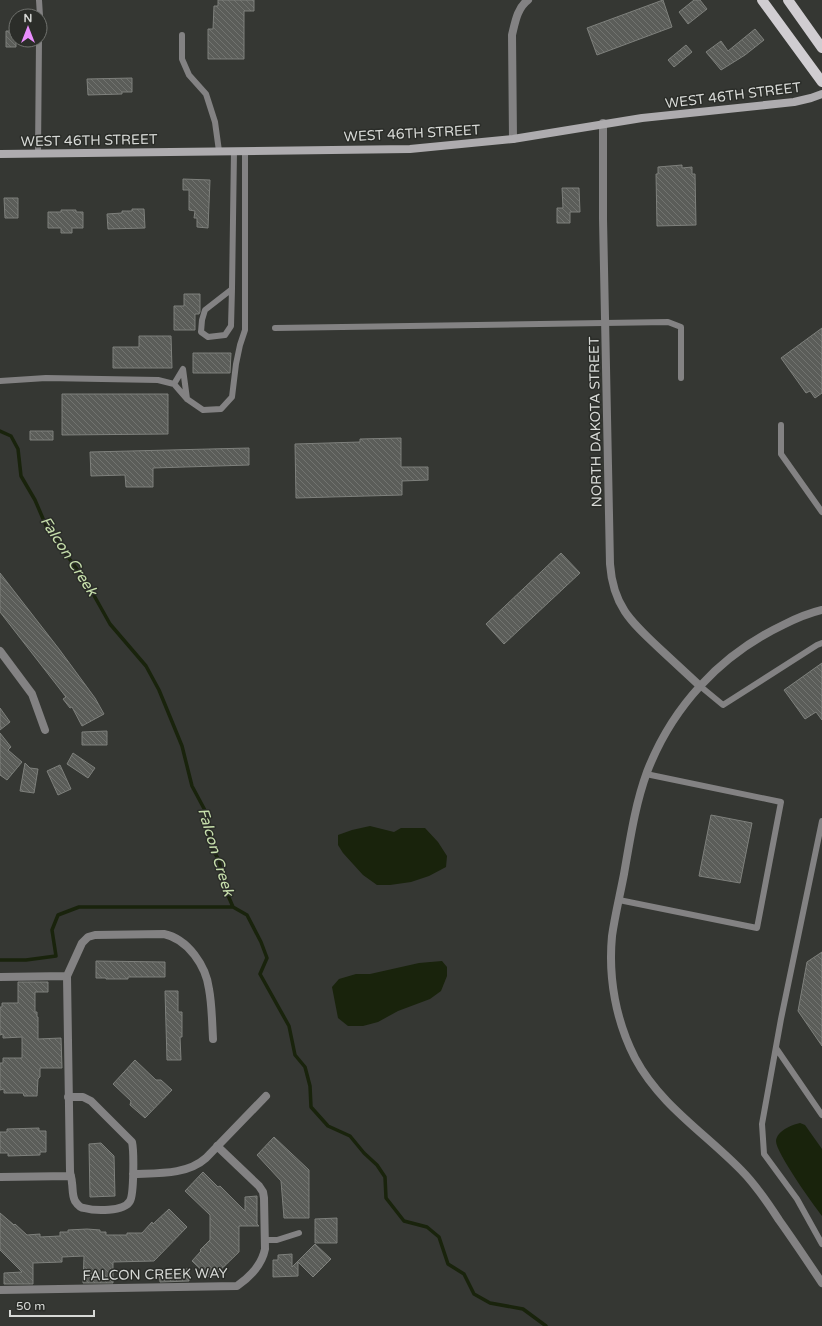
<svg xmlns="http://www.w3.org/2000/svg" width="822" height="1326" viewBox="0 0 822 1326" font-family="'Varela Round',sans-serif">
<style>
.water{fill:#19230c}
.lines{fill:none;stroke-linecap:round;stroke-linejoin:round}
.stream{stroke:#19230c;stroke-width:3.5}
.building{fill:url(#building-back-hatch);stroke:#7e807c}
.lane{stroke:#838283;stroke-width:6}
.street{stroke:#838283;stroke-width:8}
.secondary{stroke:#aeacaf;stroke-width:8}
.primary{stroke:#d0cdd1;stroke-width:10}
.labels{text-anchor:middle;stroke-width:3;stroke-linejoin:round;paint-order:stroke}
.street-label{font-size:14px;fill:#d7d9d6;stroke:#2b2d29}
.water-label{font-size:15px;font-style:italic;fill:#c6deab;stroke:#2b2d29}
</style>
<defs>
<pattern id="building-back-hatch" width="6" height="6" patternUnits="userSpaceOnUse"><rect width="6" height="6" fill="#5b5d59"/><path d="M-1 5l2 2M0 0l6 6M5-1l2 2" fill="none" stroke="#727470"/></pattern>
</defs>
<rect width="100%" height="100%" fill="#353733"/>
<path class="water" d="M370,826L394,832L401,828H425L438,842L447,856L446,867L429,876L411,882L390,885H377L363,875L343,853L338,845V835L352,830Z
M442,961L447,967V976L441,991L430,999L398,1011L378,1022L363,1026H348L338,1018L332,987L339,979L356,974H370L419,963Z
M800,1123L805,1125L822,1149V1216C813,1204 776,1153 776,1141C777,1131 791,1125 800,1123Z"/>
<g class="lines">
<path class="stream" d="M0,431L11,436L18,449L21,476L35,500L47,528L87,583L110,624L146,666L159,690L182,746L192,786L208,816L211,847L219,860L224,886L233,907L247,915L261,942L267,958L260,974L289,1026L295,1055L305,1067L310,1086L311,1107L328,1126L350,1136L364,1153L377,1165L385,1177L386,1198L404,1221L427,1227L439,1237L448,1264L464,1274L474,1294L490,1303L523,1309L546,1326
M0,960H26L56,956L52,930L58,915L79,907H233"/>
</g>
<path class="building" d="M218,0H254V11H244V59H208V29H213L214,6H218Z
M663,0L672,27L597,55L587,28Z
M694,0H700L707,9L688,24L679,12Z
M755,29L764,40L745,55L721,70L706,52L721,41L728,51Z
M6,31H16V47H6Z
M686,45L692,52L674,67L668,60Z
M132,78V92H122V94L88,95L87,79Z
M682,165V168L692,167V174H695L696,225L657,226L656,174H658V167Z
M183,179L210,180L208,228L197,227V218H194L195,211L189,210V190H183Z
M562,188H579L580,212H570V223H557V208H563Z
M4,198H18V218H5Z
M132,209H144L145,228L108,229L107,214L122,213V211H132Z
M61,210H76V212H83V228H72V233H61V228H48V212H61Z
M184,294H200V312L199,314H195V330H174V306H184Z
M822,328V393L815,398L810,391L806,393L781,358Z
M139,336H171L172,368H113V347H139Z
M193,353H231L230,373H193Z
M62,394H168V434L62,435Z
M30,431H53V440H30Z
M401,438V467H428V480L402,481V495L296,498L295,444L360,442V439Z
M249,448V465L153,468V487H126L125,475L91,476L90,452Z
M561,553L580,573L504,644L486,624Z
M0,573L59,649L95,698L104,714L82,726L72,707L70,708L63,699L66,697L0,612Z
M822,663V720L816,712L805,719L784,690Z
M0,708L10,722L0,730Z
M107,731V745H82V732Z
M0,733L11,747L8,750L22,762L7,780L0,775Z
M73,753L95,768L88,778L67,764Z
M25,763L30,768L38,769L34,793L20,791Z
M60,765L71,789L58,795L47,771Z
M711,815L752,823L740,883L699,876Z
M822,952V1046L798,1011L807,962Z
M96,961L165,962V977H128V979H106V978H96Z
M18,982H48V992H35V1012H37V1017H38V1039L61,1038L62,1068H40V1077L38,1079L37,1096H24L23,1093H4V1089L0,1090V1063H3V1058H22V1037L3,1038V1034L0,1035V1007H2V1003H18Z
M165,991H178V1012H182V1037H180L181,1060H167Z
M135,1060L156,1080H161L172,1090L145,1118L130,1105L131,1101L113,1084Z
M39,1128V1131H46V1152H40V1155L8,1156V1153H0V1132H7V1129Z
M274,1137L309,1170V1218H284L281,1181L257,1155Z
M101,1143L114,1156L115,1196L90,1197L89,1144Z
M203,1172L218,1187L220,1186L245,1211V1197L257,1196V1224L259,1226H239V1252L211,1279L192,1261L201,1251L200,1250L210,1240V1215L185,1191Z
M169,1209L187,1227L154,1261L113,1262V1283H83L84,1256L62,1257V1262L33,1263V1284H4V1273L22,1272L0,1250V1213L14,1225L15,1224L27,1235L40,1234V1237L60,1236V1232H68V1230L87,1229L100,1230V1232H106V1235H127V1233H142L152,1222L153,1224Z
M337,1218V1243H315V1219Z
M315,1244L331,1259L313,1277L298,1262V1276L273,1277V1260H278V1255L292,1254V1267Z
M189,1269V1281L160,1282L159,1270Z"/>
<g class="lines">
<path class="lane" d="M39,0L40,16
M182,35V59L189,75L206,94L215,122L219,151
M38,153L39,40
M232,289L231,326L225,335L208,337L201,332L202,320L205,310L232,289L234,151
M275,328L668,322L681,327V378
M0,381L46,378L158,380L174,384L187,399L203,410L221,409L232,397L236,364L240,345L245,330V151
M174,384L183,369L187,399
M781,425V454L822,512
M700,686L723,705L817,645L822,643
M822,821L781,1019L762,1124L764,1154L797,1199L822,1244
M619,900L757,928L781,802L646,774
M776,1048L822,1115
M265,1240H277L299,1233"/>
<path class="street" d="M603,123V219L610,564C613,605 630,621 659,648C673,661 686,673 700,686
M513,139L512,35C515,23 517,8 528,0
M822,610C809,613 795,619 783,625C720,655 672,707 647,772C635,805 630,840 624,874C620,895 615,915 612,936C608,978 616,1021 635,1058C660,1105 705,1133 741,1170C756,1185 768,1203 779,1220C794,1241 808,1262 822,1283
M0,651L32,694L45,730
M0,977L67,976
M68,1097H83L91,1101L132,1142C134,1151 134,1194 130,1201C124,1212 95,1211 84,1208C80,1208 77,1204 75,1201C72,1195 73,1189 72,1183C72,1178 70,1175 70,1171L67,976L82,943L88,937L95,935L164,934C188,939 206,966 209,989C212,1005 212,1022 213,1039
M133,1174C158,1173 187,1175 206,1158L266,1096
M0,1177L71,1176
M0,1290L237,1286C250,1277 262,1264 265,1249L264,1198L263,1192L259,1186L217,1146"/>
<path class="secondary" d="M0,154L410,149L513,139L642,118L794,102L811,98L822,94"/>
<path class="primary" d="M762,0L822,82
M788,0L822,48"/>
</g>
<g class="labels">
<g class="street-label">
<text transform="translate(733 95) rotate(-7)" y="5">WEST 46TH STREET</text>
<text transform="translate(412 133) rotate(-3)" y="5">WEST 46TH STREET</text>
<text transform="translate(89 140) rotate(-1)" y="5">WEST 46TH STREET</text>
<text transform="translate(595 422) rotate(-91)" y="5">NORTH DAKOTA STREET</text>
<text transform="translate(155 1274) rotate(-1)" y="5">FALCON CREEK WAY</text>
</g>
<g class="water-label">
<text transform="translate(69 556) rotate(57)" y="5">Falcon Creek</text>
<text transform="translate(216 852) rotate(73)" y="5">Falcon Creek</text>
</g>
</g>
<g transform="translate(28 28)"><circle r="19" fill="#2b2d29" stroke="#70726e"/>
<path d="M0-3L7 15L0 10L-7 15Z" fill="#e98dfd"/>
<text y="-6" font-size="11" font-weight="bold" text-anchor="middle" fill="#d7d9d6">N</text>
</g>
<path d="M10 1310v6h84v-6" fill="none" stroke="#d7d9d6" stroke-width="2"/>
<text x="16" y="1310" font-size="12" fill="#d7d9d6" stroke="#2b2d29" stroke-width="3" paint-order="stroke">50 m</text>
</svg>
